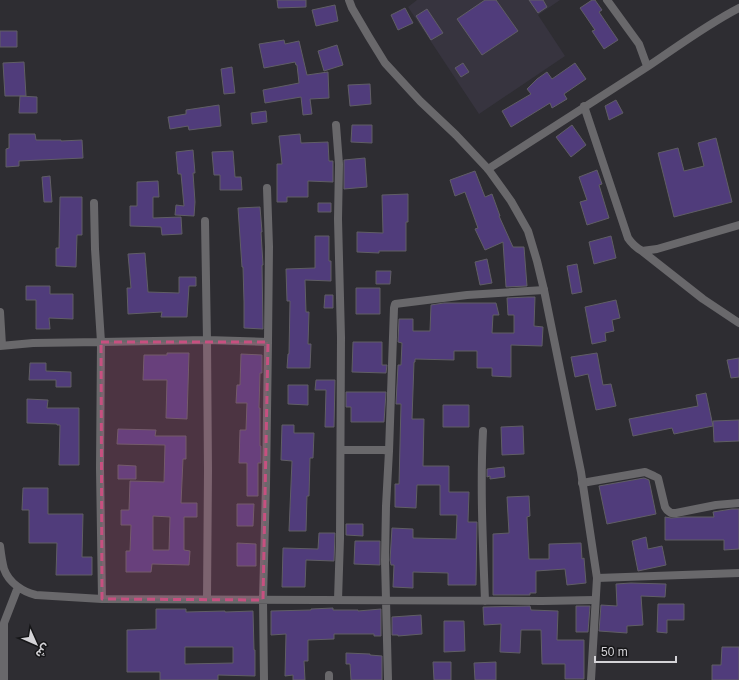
<svg xmlns="http://www.w3.org/2000/svg" width="739" height="680" viewBox="0 0 739 680" font-family="Helvetica,'Noto Sans Arabic',sans-serif">
<style>
.built{fill:#37343f}
.building{fill:#503c7b;stroke:#605e65;fill-rule:evenodd}
.lines{fill:none;stroke-linecap:round;stroke-linejoin:round}
.minor{stroke:#69686b;stroke-width:8}
.tertiary{stroke:#69686b;stroke-width:8}
.marked{fill:#c75080;fill-opacity:0.2;stroke:#c75080;stroke-width:3;stroke-dasharray:8 5;stroke-linejoin:round}
</style>
<rect width="100%" height="100%" fill="#2e2d32"/>
<path class="built" d="M417,0H560L538,15L565,56L479,114L408,7Z"/>
<path class="building" d="M277,0H306V7L278,8Z
M485,0H496L518,31L482,55L457,19Z
M529,0H543L547,7L538,13Z
M592,0H595L602,10L599,12L618,40L604,49L592,31L595,30L580,8Z
M335,5L338,21L316,26L312,10Z
M405,8L413,23L398,30L391,15Z
M427,9L443,33L431,40L416,16Z
M0,31H17V47H0Z
M284,40L285,44L299,41L307,75L328,72L329,98L310,99L312,114L303,115L301,97L265,103L263,90L299,83L297,65H296L295,62L264,68L259,44Z
M337,45L343,65L324,71L318,51Z
M24,62L26,96H5L3,63Z
M463,63L469,72L461,77L455,68Z
M575,63L586,79L564,94L567,99L552,108L550,103L511,127L502,111L531,94L527,89L537,79L547,72L552,79Z
M232,67L235,93L224,94L221,69Z
M370,84L371,104L350,106L348,85Z
M20,96L37,97V113H19Z
M616,100L623,113L609,120L605,106Z
M219,105L221,126L189,130L188,126L170,129L168,117L186,114V110Z
M266,111L267,122L252,124L251,113Z
M352,125H372V143L351,142Z
M572,125L586,145L571,157L556,137Z
M9,134H35L36,140H61V141L82,140L83,158L19,161V166L6,167V149L9,148Z
M300,134L301,143L328,142L329,161H333V182L308,181V197H287V202H277V164H282L279,136Z
M716,138L732,202L674,217L658,153L678,148L684,171L704,166L698,143Z
M193,150L195,173H193L195,202L194,216L175,215L176,205L184,206L181,174H178L176,152Z
M233,151L235,177H241L242,190H220V175H214L212,152Z
M365,158L367,187L344,189V160Z
M597,170L602,184L599,185L609,218L587,225L580,202L587,200L579,177Z
M475,171L485,197L492,194L500,216H499L513,247H524L527,286L506,287L503,242L485,250L475,229L478,228L465,192L455,196L450,180Z
M50,176L52,202H44L42,177Z
M158,181L159,197H153V218L181,217L182,234L162,235L161,227L130,226V206H137V182Z
M408,194V222H406V251H379V253L357,252V232L383,233L382,195Z
M60,197H82V235H77L76,267L56,266V248H59Z
M318,203H331V212H318Z
M260,207L262,232H261L263,265H262L263,329L244,328V302L243,267H242L238,208Z
M315,236H329V261H331V281L305,280L306,312H309L308,344H311L310,368H287L288,354H289L290,301H287L286,269L315,268Z
M611,236L616,258L594,264L589,242Z
M145,253L148,292L179,293V277H196V286H189L187,317H161L162,312L128,314L127,288H131L128,254Z
M487,259L492,283L480,285L475,262Z
M577,264L582,292L572,294L567,266Z
M376,271H391L390,284H376Z
M26,286H50V294H73V319L49,318L50,329H36V300H26Z
M356,288H380V314H356Z
M325,295H333V308H324Z
M528,297H535L534,326L543,327L542,346L511,345V377L492,376V368H477V351H454V360L415,359V362H414L412,419H424L423,466H449V492H469L468,522H477L476,585H448V573L413,572V588L393,587L394,565H391L390,560L392,528L413,529V538L456,539L457,515H440V485H417L416,508L395,507V484H399L401,404H396L398,365H401L402,343L398,342L399,319H413V331H430L431,305L444,303H496L499,315H493L492,333H514V315H508L507,298Z
M616,300L620,318L612,320L614,331L605,333L606,341L592,344L585,307Z
M353,342H382V365H387L386,373L352,372Z
M167,353H189L187,419L166,418L167,380H143L144,355H167Z
M597,353L603,385L611,384L616,406L596,410L588,374L575,377L571,357Z
M241,354L262,355V373H260L259,408H260V446H261V463H258V496H247V463H239L240,430H246L247,403H236L237,385H240Z
M739,358V377L731,378L727,360Z
M30,363H46V371L71,372V387H56V380H29Z
M316,380H335L334,427H325L326,390H315Z
M288,385H308V405L288,404Z
M346,392H386L384,422H351V407H346Z
M706,393L713,426L674,434L672,428L633,436L629,419L698,406L696,395Z
M27,399L48,400L47,408H79V465H59L60,425H57V424L27,423Z
M443,405H469V427H443Z
M739,420V441L714,442L713,421Z
M282,425H294V433H314L313,458H310L309,496H307L306,531H289L292,461L281,460Z
M523,426L524,454L502,455L501,427Z
M118,429L156,430L155,436H186V459H183L181,503H197V517H184V550L190,551L189,565L152,564L151,572H126V551H130L131,525H121V510H129L130,481L164,482L165,445L117,444ZM153,516L170,517L169,550H153Z
M118,465L136,466V479H118Z
M504,467L505,477L490,479V476L487,477V469Z
M644,478L649,480L656,514L607,524L599,486Z
M23,488H48V514H83L82,557H92V575H56L57,543H29V510H22Z
M529,496L530,516L527,517L529,559H549V544L581,543L582,559L584,558L586,583L567,585L565,569L536,571V593H530V595H493V534L509,533L507,497Z
M237,504H254L253,526H237Z
M732,509H739V549L724,550V540H665V517L671,518L683,517H714L713,512Z
M346,524H363V536L346,535Z
M319,533H335L334,561L306,560L305,587H282L283,548L318,549Z
M646,537L648,549L662,546L666,565L638,571L632,541Z
M355,541H380V565L354,564Z
M237,543L256,544V566H237Z
M631,583L666,584L665,597L641,596L643,625L627,626V633L599,631L601,605L617,606L616,584Z
M658,604H684V620H667V633L657,632Z
M530,606L531,610L558,611L557,640H584V679H565V664H542L541,630H521L520,653L500,652L501,624L484,625L483,607Z
M576,606H590L588,632H576Z
M333,608V610H358V611L381,609V636H374V634H334V639L308,640V661H304L305,680H293V675L285,676L286,634L271,635V611L311,610V609Z
M156,609H186V612L225,611V612L253,611L254,650H255V676L218,675V680H160V672H127V630L156,629ZM185,647H233V663L185,664Z
M421,615L422,634L398,636V635H392V617Z
M444,621H464L465,651L444,652Z
M722,647H739V680H712V665H721Z
M346,653L370,654V655L382,656V680H351L350,664H346Z
M433,662H451V680H434Z
M496,662V680H475L474,663Z"/>
<g class="lines">
<path class="minor" d="M607,0L639,44L647,66
M584,106L628,238C632,244 635,247 642,251L657,249L739,225
M336,125L339,164L338,219L341,337L340,538L338,600
M488,169C541,135 594,101 647,67C677,47 706,25 739,8
M267,188L269,247L268,342
M94,203L95,249L101,342L100,468L102,599
M205,221L207,340L208,471L207,599
M642,251L703,299L739,323
M0,312L2,345
M0,346L33,343L101,342L207,340L268,342L266,484L263,600L264,680
M483,431C480,488 483,545 485,601
M341,450H384L389,451L394,308L395,304L467,295L544,290
M582,483L645,472L654,476L658,478L665,507L667,510L671,513H676L716,505L739,503
M0,546C1,554 2,562 4,569C9,583 23,592 36,595L102,599L542,601L595,600
M597,578L739,573
M4,680V623L18,587
M329,680V675
M388,680L385,560L386,506L389,451"/>
<path class="tertiary" d="M349,0L352,8L369,37L385,63L420,101L456,135L488,169L511,201L528,231L537,261L544,290L560,369L581,472L597,578L591,680"/>
</g>
<path class="marked" d="M101,342H268L263,600L102,599Z"/>
<g transform="translate(36 644) rotate(135)" stroke="#161618" stroke-width="3" paint-order="stroke">
<path d="M0-3L7 15L0 10L-7 15Z" fill="#d4d3d7"/>
<text y="-6" font-size="11" font-weight="bold" text-anchor="middle" fill="#d4d3d7">ش</text>
</g>
<path d="M595 656v6h81v-6" fill="none" stroke="#d4d3d7" stroke-width="2"/>
<text x="601" y="656" font-size="12" fill="#d4d3d7" stroke="#161618" stroke-width="3" paint-order="stroke">50 m</text>
</svg>
